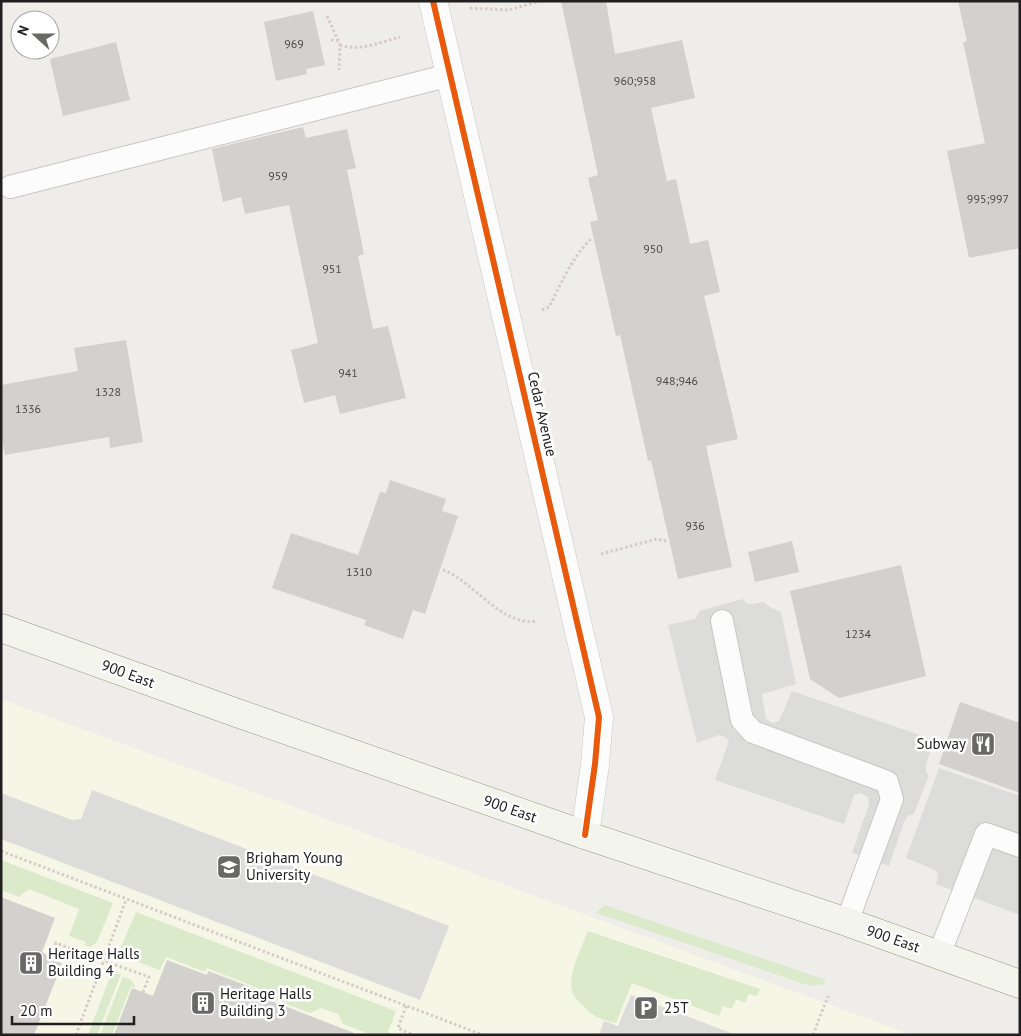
<svg xmlns="http://www.w3.org/2000/svg" width="1021" height="1036" viewBox="0 0 1021 1036" font-family="'PT Sans',sans-serif">
<style>
.education{fill:#f6f6e6}
.religious{fill:#dcdcda}
.grass{fill:#dbeaca}
.building{fill:#d3d1ce}
.lines{fill:none;stroke-linecap:round;stroke-linejoin:round}
.lane-casing{stroke:#c7c6c5;stroke-width:24}
.street-casing{stroke:#c7c6c5;stroke-width:29}
.secondary-casing{stroke:#969882;stroke-width:29}
.path{stroke:#d7cbc8;stroke-width:3;stroke-dasharray:2.5 2.5;stroke-linecap:butt}
.lane{stroke:#fcfcfc;stroke-width:22}
.street{stroke:#fcfcfc;stroke-width:28}
.secondary{stroke:#f3f4ec;stroke-width:28}
.cycleway-casing{stroke:#fff;stroke-width:9}
.cycleway{stroke:#e8590c;stroke-width:6}
.labels{text-anchor:middle;stroke-width:5;stroke-linejoin:round;paint-order:stroke}
.number-label{font-size:12px;fill:#4d4c4c}
.street-label{font-size:15px;fill:#202020;stroke:#fff}
.poi-label{font-size:15px;fill:#202020;stroke:#fff;text-anchor:start}
</style>
<rect width="100%" height="100%" fill="#eeede9"/>
<path class="education" d="M1,699L912,1035H1Z"/>
<path class="religious" d="M743,599L746,603L751,604L763,602L770,607L781,612L796,684L762,694L766,719L772,723L779,721L792,691L934,740L926,765V772L929,775L914,814L908,816L904,822L889,866L852,853L869,804L868,797L861,793L854,795L844,824L715,780L729,741L725,737L719,735L697,743L668,625L695,619L699,611Z
M939,768L1020,796V915L936,884L938,874L935,870L906,858Z
M92,790L449,926L420,1000L1,839V793L72,820L81,819Z
M631,995L736,1035H599L604,1021L618,1026Z"/>
<path class="grass" d="M1,860L113,903L97,942L91,947L85,945L86,942L69,936L79,909L29,889L19,897L1,890Z
M605,905L826,980L824,984L810,986L596,913Z
M136,912L396,1011L388,1032L395,1035H372L343,1024L338,1014L321,1008L310,1013L263,995L265,991L207,968L205,972L166,957L160,970L122,956L121,947Z
M588,931L760,989L757,996L749,994L745,1003L736,999L732,1009L723,1006L719,1016L632,983L616,1023C606,1022 596,1017 588,1011C583,1006 576,1000 573,994C566,978 582,946 588,931Z
M115,974H121L97,1035H88L110,977Z
M123,977L131,980L136,988L131,986L112,1035H100Z"/>
<path class="building" d="M561,1H606L615,54L682,40L695,98L651,108L667,181L676,179L690,244L708,240L720,292L704,296L738,439L706,446L732,567L678,579L651,460L648,461L620,335L616,336L590,222L598,220L588,178L598,175Z
M958,1H1020V248L969,258L947,151L985,143L963,42L967,41Z
M313,11L325,65L306,69L307,74L276,81L264,22Z
M116,42L130,100L63,116L50,59Z
M303,127L306,138L347,129L356,168L347,170L364,254L358,256L373,329L388,326L406,398L340,414L335,395L304,403L291,350L318,343L289,205L245,214L241,197L223,202L212,149Z
M126,340L143,442L110,448L109,437L5,455L1,434V385L78,371L74,348Z
M390,480L446,499L442,511L458,516L425,614L413,610L403,639L364,625L366,620L272,588L291,533L358,555L380,492L386,493Z
M792,541L799,572L755,582L748,552Z
M901,565L926,676L839,698L810,679L790,591Z
M960,702L1020,723V793L939,764Z
M1,897L55,918L42,952L62,964L34,1035H1Z
M167,960L207,975L208,971L261,991L259,996L354,1033L353,1035H114L132,988L153,996Z"/>
<g class="lines">
<defs>
<path id="lane" d="M10,187L450,75
M722,621L742,720L753,732L887,782L892,799L847,922
M939,955L986,834L1020,846"/>
<path id="street" d="M433,1L599,717L595,764L585,835"/>
<path id="secondary" d="M1,628L237,713L585,835L847,922L1020,984"/>
</defs>
<use href="#lane" class="lane-casing"/>
<use href="#street" class="street-casing"/>
<use href="#secondary" class="secondary-casing"/>
<path class="path" d="M470,8L509,10L540,1
M327,16L340,45L339,70
M331,40L339,41
M340,45C359,52 381,42 400,37
M542,310L549,307C561,284 572,257 591,239
M601,554L657,539L666,541
M443,570C474,581 501,627 537,621
M1,851L483,1035
M50,959L56,943L149,977L143,992
M406,1006L398,1028L413,1035
M76,1035L126,900
M813,1035L828,996"/>
<use href="#lane" class="lane"/>
<use href="#street" class="street"/>
<use href="#secondary" class="secondary"/>
<defs>
<path id="cycleway" d="M433,1L599,717L595,764L585,835"/>
</defs>
<use href="#cycleway" class="cycleway-casing"/>
<use href="#cycleway" class="cycleway"/>
</g>
<defs>
<symbol id="restaurant-square" viewBox="-11 -11 22 22"><rect x="-9" y="-9" width="18" height="18" rx="4" fill="#686866" stroke="#fff"/><path d="M-5-6h1v4h1v-4h1v4h1v-4h1v5L-1.5 .5V6h-2V.5L-5-1ZM5-6V6H3V1.5H1.5Q1.5-4 5-6Z" fill="#fff"/></symbol>
<symbol id="university-square" viewBox="-11 -11 22 22"><rect x="-9" y="-9" width="18" height="18" rx="4" fill="#686866" stroke="#fff"/><path d="M0-5L7-2L0 1L-7-2ZM-4 1L0 2.5L4 1V4Q0 6-4 4Z" fill="#fff"/></symbol>
<symbol id="building-square" viewBox="-11 -11 22 22"><rect x="-9" y="-9" width="18" height="18" rx="4" fill="#686866" stroke="#fff"/><path d="M-4-6H4V6H1V3H-1V6H-4ZM-2.5-4.3h1.7v1.8h-1.7ZM.8-4.3h1.7v1.8H.8ZM-2.5-1h1.7V.8h-1.7ZM.8-1h1.7V.8H.8Z" fill="#fff"/></symbol>
<symbol id="parking-square" viewBox="-11 -11 22 22"><rect x="-9" y="-9" width="18" height="18" rx="4" fill="#686866" stroke="#fff"/><path d="M-3.5-5.5H1a3.5 3.5 0 0 1 0 7H-1V5.5H-3.5ZM-1-3.4V-.6H.8a1.4 1.4 0 0 0 0-2.8Z" fill="#fff"/></symbol>
</defs>
<g fill-rule="evenodd">
<use href="#restaurant-square" x="969" y="730" width="28" height="28"/>
<use href="#university-square" x="215" y="853" width="28" height="28"/>
<use href="#building-square" x="17" y="949" width="28" height="28"/>
<use href="#building-square" x="189" y="989" width="28" height="28"/>
<use href="#parking-square" x="632" y="994" width="28" height="28"/>
</g>
<g class="labels">
<g class="number-label">
<text x="294" y="48">969</text>
<text x="635" y="85">960;958</text>
<text x="278" y="180">959</text>
<text x="988" y="203">995;997</text>
<text x="653" y="253">950</text>
<text x="332" y="273">951</text>
<text x="348" y="377">941</text>
<text x="677" y="385">948;946</text>
<text x="108" y="396">1328</text>
<text x="28" y="413">1336</text>
<text x="695" y="530">936</text>
<text x="359" y="576">1310</text>
<text x="858" y="638">1234</text>
</g>
<g class="street-label">
<text transform="translate(542 414) rotate(77)" y="5">Cedar Avenue</text>
<text transform="translate(128 674) rotate(20)" y="5">900 East</text>
<text transform="translate(510 809) rotate(19)" y="5">900 East</text>
<text transform="translate(893 939) rotate(19)" y="5">900 East</text>
</g>
<g class="poi-label">
<text x="966" y="749" text-anchor="end">Subway</text>
<text x="246" y="863">Brigham Young<tspan x="246" dy="17">University</tspan></text>
<text x="48" y="959">Heritage Halls<tspan x="48" dy="17">Building 4</tspan></text>
<text x="220" y="999">Heritage Halls<tspan x="220" dy="17">Building 3</tspan></text>
<text x="664" y="1013">25T</text>
</g>
</g>
<rect width="1021" height="1036" fill="none" stroke="#202020" stroke-width="5"/>
<g transform="translate(35 35) rotate(291)"><circle r="24" fill="#ffffff" stroke="#a6a6a6"/>
<path d="M0-4L9 19L0 12L-9 19Z" fill="#686866"/>
<text y="-8" font-size="14" font-weight="bold" text-anchor="middle" fill="#202020">N</text>
</g>
<path d="M12 1016v8h122v-8" fill="none" stroke="#202020" stroke-width="2.5"/>
<text x="20" y="1016" font-size="15" fill="#202020" stroke="#ffffff" stroke-width="4" paint-order="stroke">20 m</text>
</svg>
